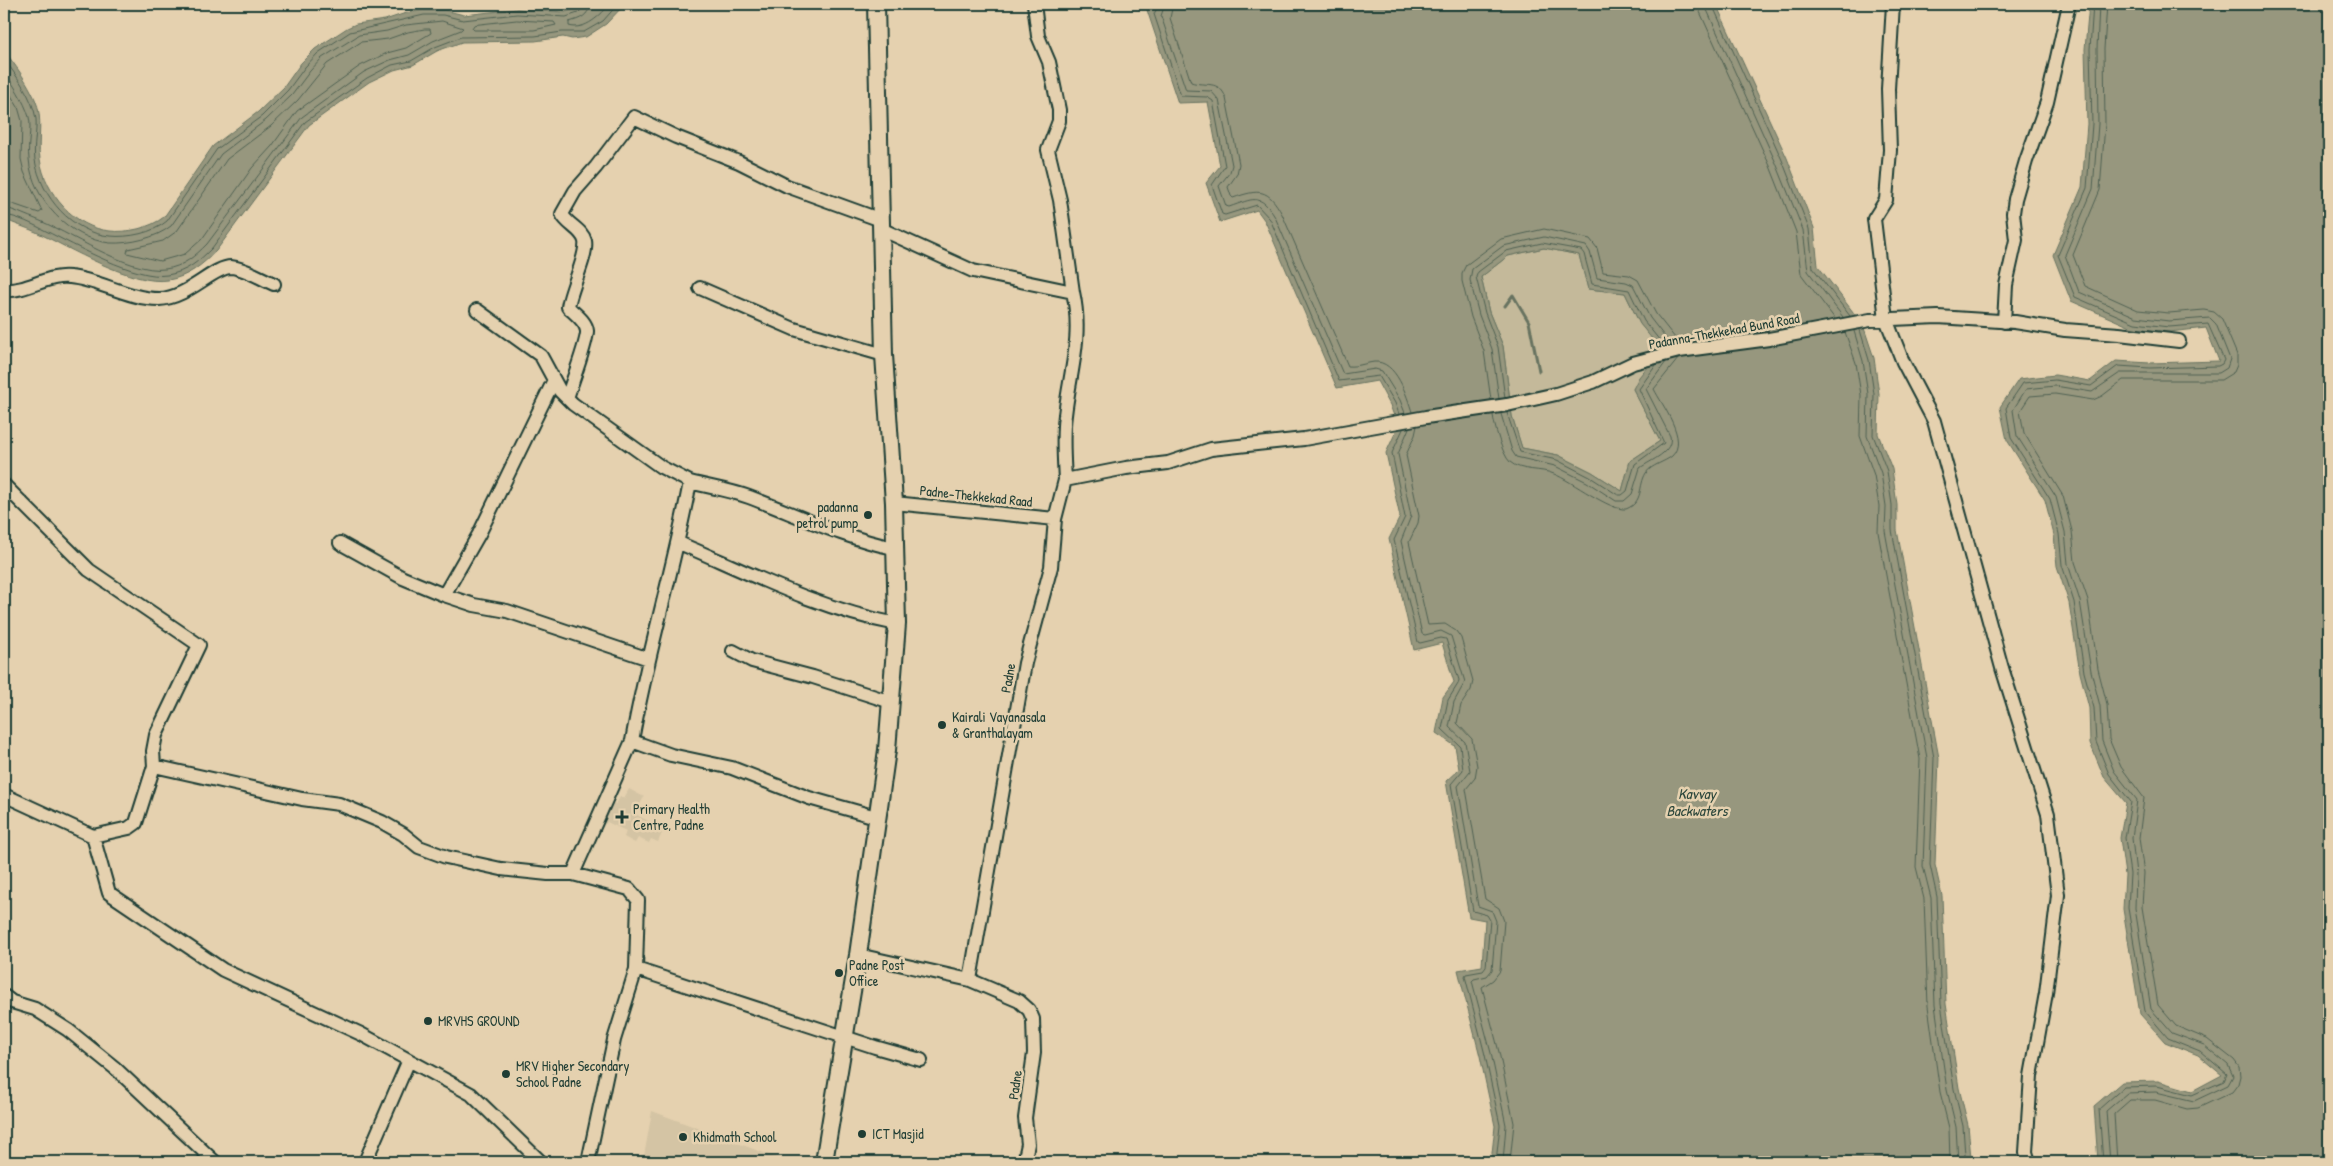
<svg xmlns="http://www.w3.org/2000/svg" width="2333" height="1166" viewBox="0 0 2333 1166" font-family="'Patrick Hand',sans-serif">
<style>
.built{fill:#d4c4a4}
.green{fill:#c4b99a;stroke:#727b67}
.water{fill:#97977e;stroke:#677360;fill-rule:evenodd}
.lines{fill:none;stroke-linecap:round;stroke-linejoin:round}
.shore{stroke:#4f6152;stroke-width:1}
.stream{stroke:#677360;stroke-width:3}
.street-casing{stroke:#1f3d34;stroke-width:16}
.secondary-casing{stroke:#1f3d34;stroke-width:20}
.street{stroke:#e5d1af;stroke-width:12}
.secondary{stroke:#e5d1af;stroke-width:16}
.poi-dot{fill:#1f3d34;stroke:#e5d1af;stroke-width:2}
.labels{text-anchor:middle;stroke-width:5;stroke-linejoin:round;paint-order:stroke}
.street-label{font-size:14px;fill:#1f3d34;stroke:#e5d1af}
.poi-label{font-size:14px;fill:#1f3d34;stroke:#e5d1af;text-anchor:start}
.water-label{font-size:15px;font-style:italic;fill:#2b463b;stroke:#e5d1af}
</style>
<rect width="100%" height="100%" fill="#e5d1af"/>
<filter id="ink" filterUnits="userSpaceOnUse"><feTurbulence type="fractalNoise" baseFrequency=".02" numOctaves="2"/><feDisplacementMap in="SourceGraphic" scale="10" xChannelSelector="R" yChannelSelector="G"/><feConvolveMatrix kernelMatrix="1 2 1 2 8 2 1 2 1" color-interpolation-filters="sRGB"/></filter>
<g filter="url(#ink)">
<path class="built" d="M629,789L644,797L635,814L658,826L656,830L662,833L658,842L651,839L649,843L638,838L635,843L624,837L626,831L607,822L606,824L600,821L610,801L616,804L620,797L624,798Z
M652,1111L788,1162H643Z"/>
<path class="green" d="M1544,248L1579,255L1588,289L1625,293L1640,324L1662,350L1633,389L1660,441L1630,461L1622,491L1592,472L1558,455L1522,448L1512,416L1503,346L1489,312L1481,277L1508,256Z"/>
<path class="water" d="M581,4H625L606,24L586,37L572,39L563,37L535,41L462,42L437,51L413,65L394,70L369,82L309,125L216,251C202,265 188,277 168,280C133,286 68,247 36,232C25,227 14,224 4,219V51C15,64 28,83 35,99C44,119 37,139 40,159C45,194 75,228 110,231C127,233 150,228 164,217L213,146L258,112L284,87L301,63L315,49L347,28L356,24L385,20L403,14L423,10H444L464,15L517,9L565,12L575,9Z
M1167,4H1716L1787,158L1814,228L1818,266L1863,325L1874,358L1879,394L1878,434L1892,469L1897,505V530L1939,758L1935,865L1942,896L1946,1004L1959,1088L1968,1125L1971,1158L1968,1162H1491L1495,1126L1480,1056L1458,970L1482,966L1485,920L1469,917L1446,781L1459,769L1455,746L1436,733L1443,697L1454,682L1442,643L1414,650L1389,539L1400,517L1386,453L1398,427L1390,405L1377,381L1337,388L1265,221L1257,210L1220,222L1206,183L1220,166L1208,102L1178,103L1146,7ZM1544,248L1579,255L1588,289L1625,293L1640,324L1661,350L1639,377L1633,389L1660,441L1630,461L1622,491L1592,472L1558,455L1522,448L1512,416L1503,346L1489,312L1481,277L1508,256Z
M2089,4H2329V1162H2098L2094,1106L2122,1082L2158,1081L2192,1091L2222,1075L2198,1055L2165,1042L2140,1014L2123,909L2125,875L2120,838L2126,803L2104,777L2090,743L2089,708L2080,673L2069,603L2057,566L2054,535L2045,500L2007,440L2000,407L2019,379L2055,375L2090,381L2116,361L2150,363L2219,361L2206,328L2169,332L2133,328L2071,301L2053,255L2082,187L2087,124L2085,49Z"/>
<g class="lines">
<path class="shore" d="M590,4C589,16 580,19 569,22V26C585,31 601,15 610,4
M1159,4L1154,14L1181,96L1207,97L1213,101L1225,166L1212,185L1222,214L1225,215L1257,205L1270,219L1339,381L1379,376L1395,403L1399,414
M1165,4L1161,16L1186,90L1211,91L1219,100L1232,165L1230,172L1219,186L1226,206L1229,207C1253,199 1260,192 1275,217L1343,374L1375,369L1382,371L1400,400L1405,413
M1173,4L1170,18L1191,82C1205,87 1219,79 1226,98L1239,164L1237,174L1228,187L1231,196L1233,198C1259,189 1268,188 1282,214L1348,366C1356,367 1366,363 1374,362C1396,360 1407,396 1412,412
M1699,4L1700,12L1770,166L1796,232L1801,274L1835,319
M1706,4L1707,10L1776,163L1803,230L1808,271L1843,317
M1712,4L1782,160L1809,229L1813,268L1850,316
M2093,4L2090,49L2092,124L2087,188L2058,255L2075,297L2135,323L2169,327L2208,324L2224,360L2222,364L2218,366L2150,368L2118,366L2091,386L2055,380L2023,383L2006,408L2011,438L2050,499L2059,534L2062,565L2074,602L2084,672L2094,708L2096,742L2109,774L2131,802L2125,838L2130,874L2128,908L2145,1011L2168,1038L2200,1051L2227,1074L2224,1081L2192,1095L2157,1086L2124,1087L2099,1109L2103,1162
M2099,4L2097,49L2098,124L2093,189L2065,255L2079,292L2136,317L2169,321L2210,318L2216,324L2230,359L2227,368L2219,373H2120L2092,392L2055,386L2026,389L2013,410L2017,436L2056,497L2065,532L2068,564L2080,601L2091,671L2100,706L2102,741L2114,771L2137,800L2132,838L2136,874L2135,908L2151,1009L2172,1033L2204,1045L2228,1065L2233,1076L2228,1085L2194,1101L2156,1092L2127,1093L2106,1111L2110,1162
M2107,4L2104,49L2105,124L2100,190L2073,255L2085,286L2138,310L2169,313L2204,310L2214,312L2222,319L2237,355V365L2234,372L2221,380H2123L2102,396L2093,400L2055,394L2030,396L2020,411L2024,433L2063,496L2072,531L2075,562L2088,600L2098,669L2107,704L2109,739L2121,767L2144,798L2139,838L2144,873L2142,907L2158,1005L2176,1026L2207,1039L2234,1060L2239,1067L2240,1076L2238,1084L2232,1092L2198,1108L2187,1109L2155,1100H2130L2114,1114L2117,1162
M517,20L554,22L556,25L534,30H474L472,28L474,25Z
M425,29H430L431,33L406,48L387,53L360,66L297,111L272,146L252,168L202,239L185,254L160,261L127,253L128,249L163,241L177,231L227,159L271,126L298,100L327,64L361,42L388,39L408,32Z
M4,59C16,75 33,98 36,119C37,132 33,147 35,160C41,197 72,233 110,236C128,238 153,233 167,221L217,149L262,116L288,90L305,67L318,53L350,32L424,15H443L463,20L517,14L566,17L578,13L583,8L584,4
M4,70C13,85 24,100 29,117C32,130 27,145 29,159C32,200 70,239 110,243C130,244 156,238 171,226L221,154L266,120L292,95L310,71L322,58L359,35L387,31L406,25L442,21L463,28L461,30L433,41L409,55L390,60L364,72L302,117L207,244C195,256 183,267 165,269C129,274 68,231 33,218C24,215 13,209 4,208
M4,84L18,107L22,121L21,159L24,172L42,211L39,213L4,201
M4,215C17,216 34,225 46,231C74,245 137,280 167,275C187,272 199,261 212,248L305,122L367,78L392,65L411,61L435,47L461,37L535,36L562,32H584L603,21L618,4
M1860,330L1869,360L1874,394L1873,435L1887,471L1892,505V530L1934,758L1930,865L1937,897L1941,1004L1954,1089L1963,1126L1965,1156L1964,1162
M1854,331L1863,361L1868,394L1867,436L1881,473L1886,506L1885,531L1927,758L1923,866L1931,898L1935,1005L1947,1090L1956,1127L1958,1162
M1845,332L1856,363L1861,395L1860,436L1874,475L1879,506L1878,532L1920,759L1916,867L1924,899L1928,1006L1940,1092L1949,1128L1950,1162
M1505,398L1498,347L1485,313L1476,277L1478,272L1506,251L1542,243L1581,250L1584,254L1592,284L1629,290L1644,321L1665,347
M1499,399L1492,349L1479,315L1470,280L1472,269L1503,246L1544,237L1586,246L1590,252L1597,278L1626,282L1633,285L1650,318L1671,345
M1491,400L1484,351L1471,317L1462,281V273L1466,265L1501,239L1544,229L1590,239L1597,248L1603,272L1629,275L1638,280L1656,314L1679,343
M1507,413L1520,452L1557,460L1590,477L1618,495H1622L1627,491L1635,464L1664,443L1639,389L1656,365
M1501,414L1512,451L1516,457L1555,466L1587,482L1616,501H1624L1632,494L1640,468C1651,460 1674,452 1670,436L1646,389L1666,362
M1493,415C1494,425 1502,454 1510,462C1521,472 1541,468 1554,474C1572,481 1610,511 1626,509C1644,502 1638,486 1646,473C1651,465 1665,462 1672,456C1689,440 1662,405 1654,389L1678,359
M1417,426L1415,435L1406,455L1419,516L1418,523L1409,542L1428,625L1445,624L1456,631L1461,638L1473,681L1471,690L1461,705L1457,723L1472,739L1477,766L1475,778L1466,789L1485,899L1499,908L1504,921L1500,971L1493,980L1482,987L1499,1052L1514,1123L1510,1162
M1409,428L1398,454L1411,516L1401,541L1422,634L1425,635L1441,631L1451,636L1465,682L1454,702L1449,727L1465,742L1470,771L1458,786L1478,906L1492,911L1496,921L1492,970L1487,976L1474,979L1472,981L1491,1053L1506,1125L1503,1162
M1403,429L1392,453L1405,517L1394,540L1418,642L1420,643L1441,638L1446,639L1459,680L1458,684L1448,700L1442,729L1460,746L1463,770L1451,784L1473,911L1487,915L1490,920L1486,967L1483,971L1466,974L1465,976L1485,1055L1500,1125L1496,1162"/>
<path class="stream" d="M1505,306L1513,295L1529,322L1539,371"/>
<defs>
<path id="street" d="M1034,4L1038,36L1049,62L1059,110V121L1048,150L1060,200L1073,292
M1893,4L1888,89L1890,150L1886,200L1874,219L1886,319L1903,362L1934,421L2002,668L2048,814L2058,895L2046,993L2031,1076L2026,1152L2029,1162
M881,229L973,271L1073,292C1083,337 1070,371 1065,415C1062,436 1064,459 1065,480
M700,288L794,329L884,355
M4,290C27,292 48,274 70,277C100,280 128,299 159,299C188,298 213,267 231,267C245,268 262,279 274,284
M477,310L541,356L560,391L573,404L661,467L690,482C674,569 647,654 632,741
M2004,322L2006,285L2016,240L2013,213L2015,199L2026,161L2047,102L2069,4
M567,398C571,385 588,340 587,331C586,321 574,313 568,307C570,290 588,255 585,241C582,229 567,225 562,214L575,191L596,167L634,117L676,137L739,162L787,186L881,220
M690,482C709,487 730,490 749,497C797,515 844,538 894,548
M4,485L89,570L199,645L156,735L153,751L154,766
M894,503L1055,519
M340,543L403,578L444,595L474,605L507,611L649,659
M679,543C749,573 821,610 897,624
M444,595L479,534L554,380
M733,651L752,661L813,677L891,702
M4,795L93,836L129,828L136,823L154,766L302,799L339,804L382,822L403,834L419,847L446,857L501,869L548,874H573L629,889L638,900L636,969L614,1040L588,1162
M93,836L109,893L223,970L361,1034L471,1094L541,1162
M573,874L632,741L671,755L732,768L809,798L876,817
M858,955L970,980
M636,969L875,1047L921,1060
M4,996L12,1002L35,1009L68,1030L115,1068L215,1162
M365,1162L409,1060
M1024,1162L1028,1144L1025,1118L1034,1053L1033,1019L1029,1010L1019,1001L970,980L1025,663L1051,567L1055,519L1065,480L1126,468L1168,463L1211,449L1304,439L1426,417L1507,405L1556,394L1593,382L1633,363L1679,351L1769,339L1870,320L1938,317L2015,322L2065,330L2119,334L2179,341"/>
<path id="secondary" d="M824,1162L858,955L887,750L897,624L894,503L884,355L876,4"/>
</defs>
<use href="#street" class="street-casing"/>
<use href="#secondary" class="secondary-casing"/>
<use href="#street" class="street"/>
<use href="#secondary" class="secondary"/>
</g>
</g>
<g class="poi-dot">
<circle cx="868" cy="515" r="5"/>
<circle cx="942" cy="725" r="5"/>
<path d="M619.5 809.5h5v5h5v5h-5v5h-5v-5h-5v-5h5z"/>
<circle cx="839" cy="973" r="5"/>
<circle cx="428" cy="1021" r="5"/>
<circle cx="506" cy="1074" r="5"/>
<circle cx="862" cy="1134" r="5"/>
<circle cx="683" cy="1137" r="5"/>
</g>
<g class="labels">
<g class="street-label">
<text transform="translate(1724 331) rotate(-10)" y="5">Padanna-Thekkekad Bund Road</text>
<text transform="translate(976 496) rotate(6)" y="5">Padne-Thekkekad Raad</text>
<text transform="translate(1008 678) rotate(-80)" y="5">Padne</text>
<text transform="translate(1015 1085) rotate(-82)" y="5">Padne</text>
</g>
<g class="poi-label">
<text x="858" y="512" text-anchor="end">padanna<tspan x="858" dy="16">petrol pump</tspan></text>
<text x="952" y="722">Kairali Vayanasala<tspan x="952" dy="16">&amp; Granthalayam</tspan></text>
<text x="633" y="814">Primary Health<tspan x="633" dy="16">Centre, Padne</tspan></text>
<text x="849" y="970">Padne Post<tspan x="849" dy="16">Office</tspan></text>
<text x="438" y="1026">MRVHS GROUND</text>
<text x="516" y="1071">MRV Higher Secondary<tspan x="516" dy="16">School Padne</tspan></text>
<text x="872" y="1139">ICT Masjid</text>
<text x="693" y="1142">Khidmath School</text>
</g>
<g class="water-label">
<text x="1697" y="799">Kavvay<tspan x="1697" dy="17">Backwaters</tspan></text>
</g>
</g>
<rect width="2333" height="1166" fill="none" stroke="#e5d1af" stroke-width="20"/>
<rect x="10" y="10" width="2313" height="1146" fill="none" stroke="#1f3d34" stroke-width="2" filter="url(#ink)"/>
</svg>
